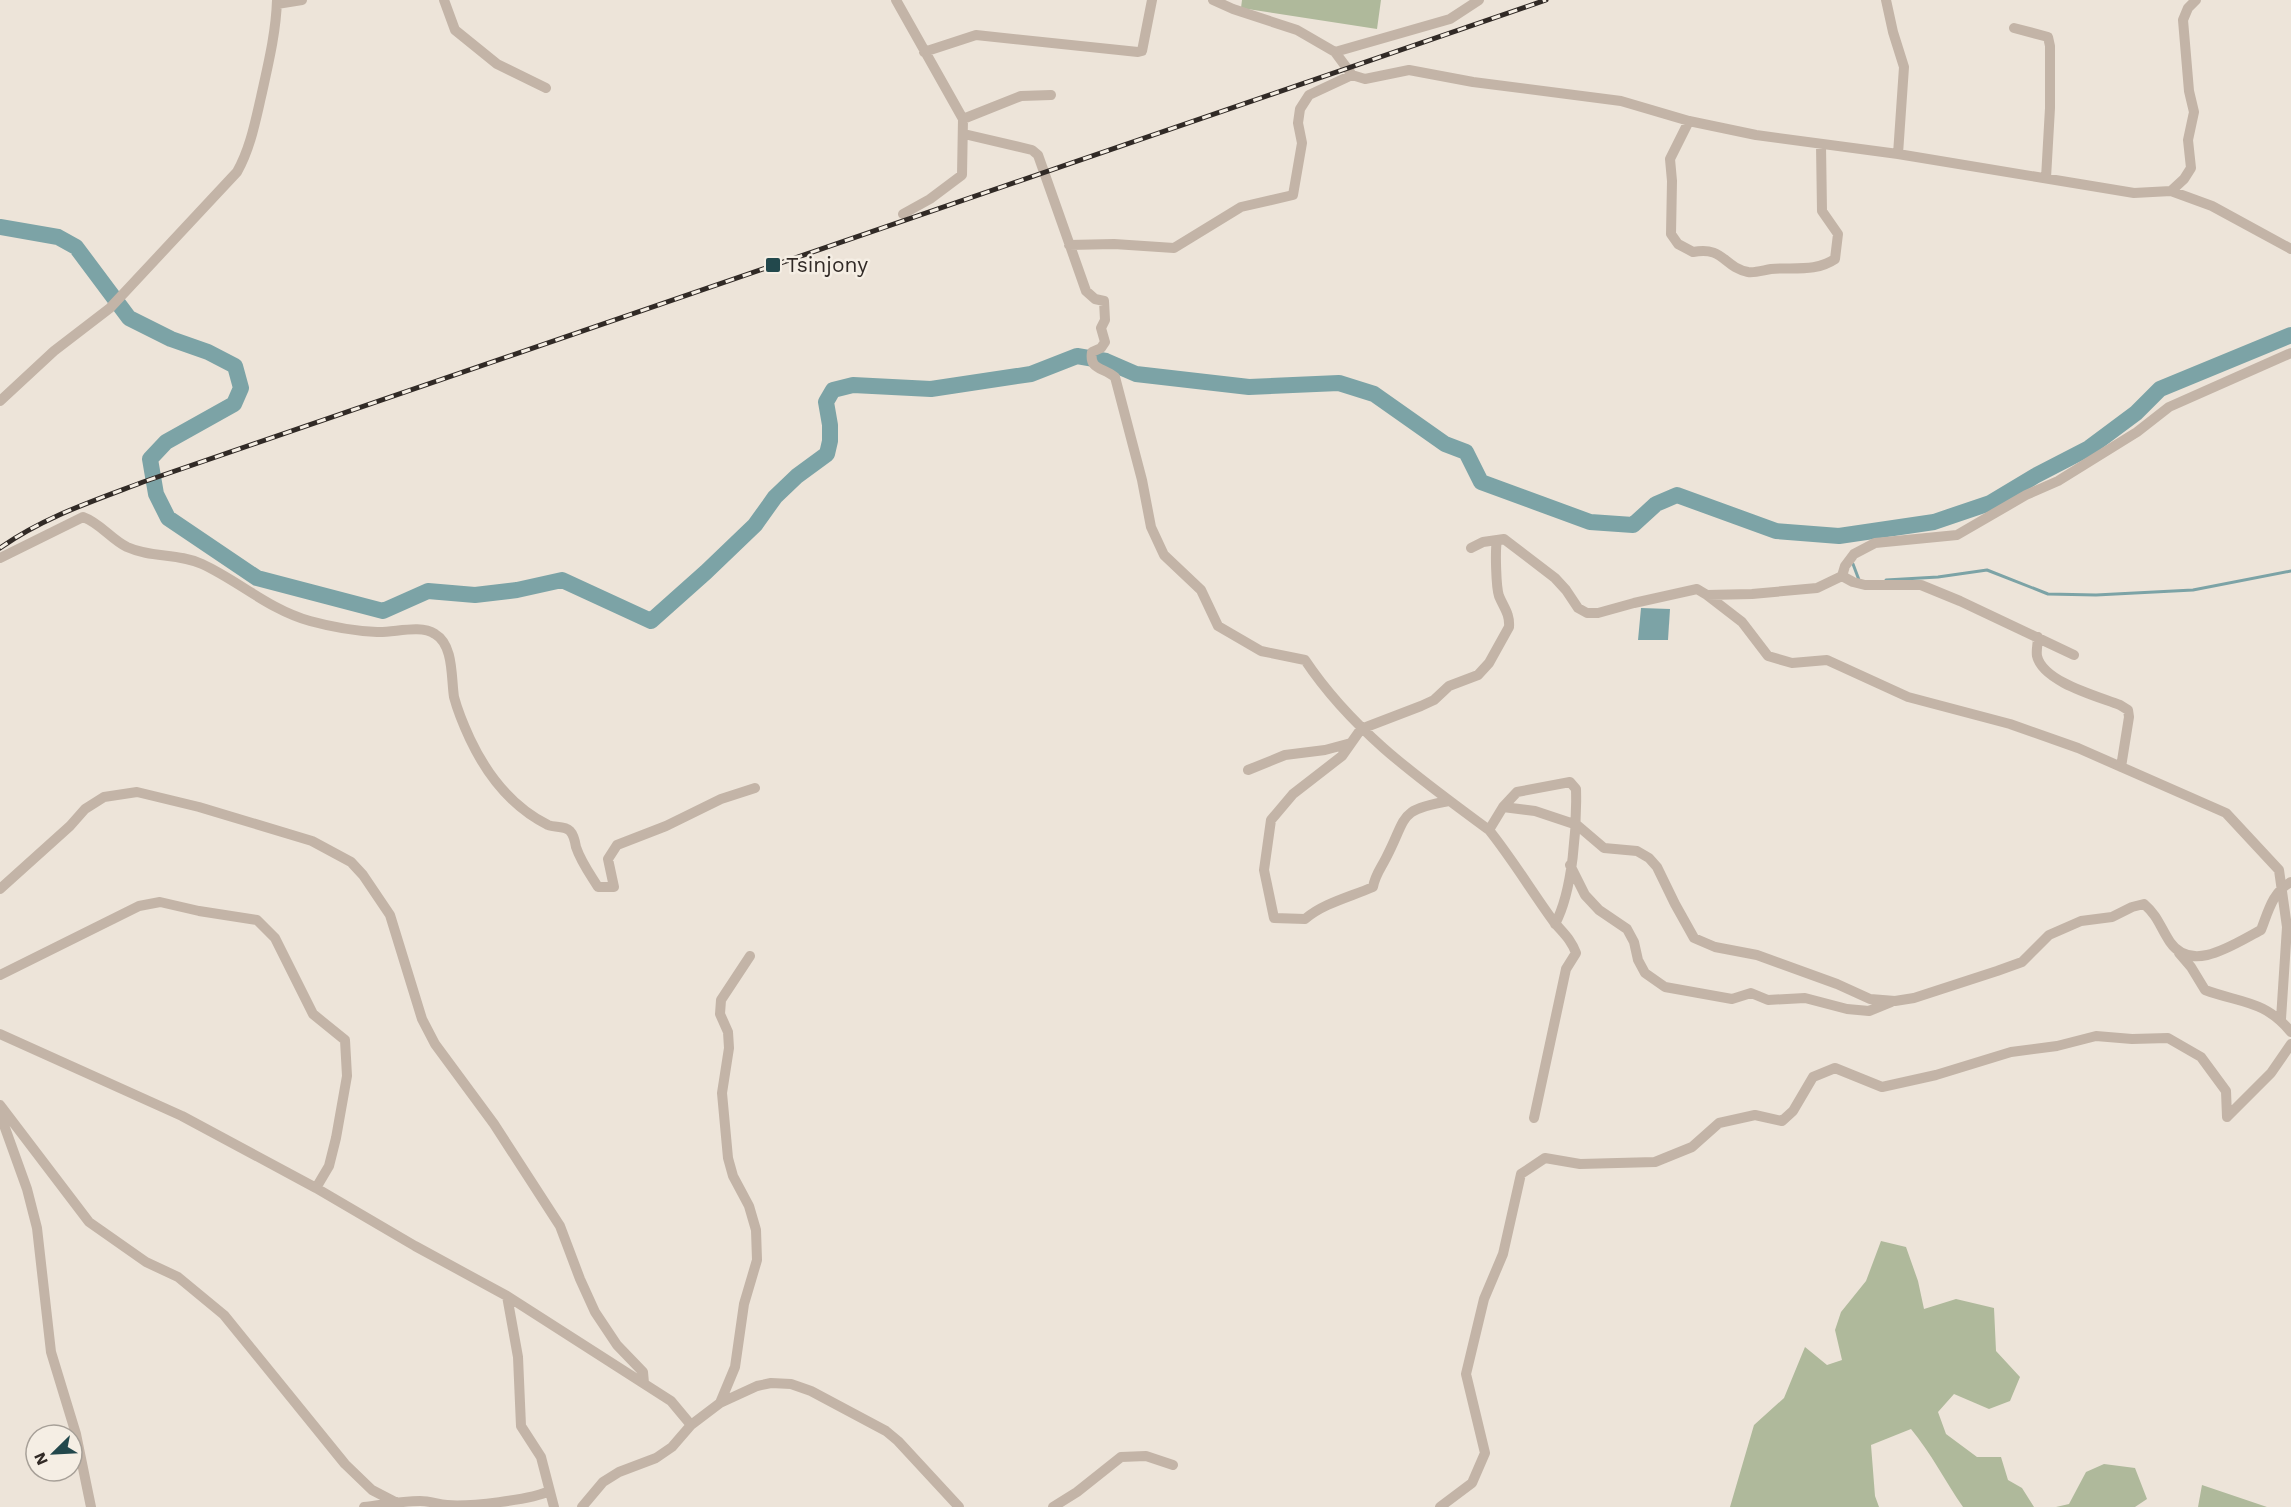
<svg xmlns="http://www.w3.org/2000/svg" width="2291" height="1507" viewBox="0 0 2291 1507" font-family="'Work Sans',sans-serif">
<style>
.green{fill:#afb99b}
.water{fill:#7ca3a6}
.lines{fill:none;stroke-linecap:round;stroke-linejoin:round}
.stream{stroke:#7ca3a6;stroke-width:3}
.river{stroke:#7ca3a6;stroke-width:16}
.minor{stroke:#c3b4a7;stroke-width:10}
.rail-casing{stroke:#312a26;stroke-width:5}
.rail{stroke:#f5eee4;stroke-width:3;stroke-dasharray:9;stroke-linecap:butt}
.poi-dot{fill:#22484c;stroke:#f5eee4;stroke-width:2}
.labels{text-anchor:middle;stroke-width:5;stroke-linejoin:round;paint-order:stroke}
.poi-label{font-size:21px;fill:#312a26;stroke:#f5eee4;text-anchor:start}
</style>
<rect width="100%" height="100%" fill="#ede4d9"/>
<path class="green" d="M1242,0H1381L1377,29L1241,8Z
M1881,1241L1906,1247L1918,1281L1924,1309L1956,1299L1994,1308L1996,1351L2020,1377L2010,1401L1989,1409L1954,1394L1938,1412L1946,1434L1977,1457H2001L2008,1480L2022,1488L2034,1507H1963C1945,1481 1931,1453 1911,1429L1871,1445L1875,1496L1879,1507H1730L1754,1425L1784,1398L1805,1347L1827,1365L1842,1360L1835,1330L1841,1312L1866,1281Z
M2104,1464L2135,1468L2147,1499L2135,1507H2056L2069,1504L2086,1472Z
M2202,1485L2267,1507H2198Z"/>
<path class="water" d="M1641,608L1670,609L1668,640H1638Z"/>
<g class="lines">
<path class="stream" d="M1853,564L1859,580
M1886,580L1938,577L1987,570L2048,594L2096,595L2193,590L2291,571"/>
<path class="river" d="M0,227L58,237L76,247L129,318L171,339L208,352L235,366L241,388L234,404L166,442L150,459L156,494L168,518L257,578L383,611L428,591L475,595L517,590L562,580L651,621L706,572L755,525L775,497L797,476L827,454L830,441V425L826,402L833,390L853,385L931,389L1031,374L1077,356L1106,361L1136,374L1249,387L1339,383L1374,394L1445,444L1466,452L1481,482L1590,522L1633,525L1656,504L1677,495L1776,531L1839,536L1934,522L1990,503L2035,476L2089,448L2136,413L2160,389L2291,335"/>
<path class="minor" d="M444,0L455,30L497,64L546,88
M896,0L963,119L962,175L930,199L903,214
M1213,0L1233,9L1297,30L1335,52L1352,75L1365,79L1409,70L1473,82L1621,101L1689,121L1756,135L1898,154L2134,193L2171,191L2212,206L2291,249
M1886,0L1893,32L1904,67L1898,154
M277,4L302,0
M2014,28L2048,37L2050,46V108L2046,178
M924,52L976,35L1138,52L1142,51L1152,0
M1335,52L1450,19L1479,0
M963,119L1021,96L1051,95
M1689,121L1670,159L1672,181L1671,234L1678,244L1693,252C1724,246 1723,267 1748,272C1755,273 1764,270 1771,269C1794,267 1816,272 1835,259L1838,234L1822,211L1821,145
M964,134L1032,150L1038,155L1086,291L1095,299L1104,301L1105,320L1101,328L1105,342L1101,348L1092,352C1089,370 1103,367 1115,377L1142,480L1151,527L1164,555L1201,590L1218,626L1261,651L1305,660C1353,732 1420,779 1489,830
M2171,191L2184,179L2191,168L2188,140L2194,112L2189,91L2183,20L2188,8L2196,0
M1069,245L1114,244L1174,248L1241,207L1293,195L1302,143L1298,123L1300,109L1309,95L1352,75
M0,401L54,351L110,308L237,172C250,149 255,123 261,97C268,65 276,33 277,0
M1471,548L1483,542L1504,539L1555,578L1566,590L1578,608L1587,613H1598L1634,603L1697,589L1707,595L1742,622L1768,656L1792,663L1827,660L1908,697L2010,724L2078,748L2226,813L2279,870L2287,927L2281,1019
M0,558L83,517C100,523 111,539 127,547C151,558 178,553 202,564C239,581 268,609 310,621C332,627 354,631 377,632C394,633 420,624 435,634C454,645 451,678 454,697C458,712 464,726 470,739C487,775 512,807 548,825C555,828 564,825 570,831C574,835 575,841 576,847C581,862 590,874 598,887H614L608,859L617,845L666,826L721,799L755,788
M1842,576L1853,582L1865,585H1921L1960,601L2074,655
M1707,595L1752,594L1817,588L1842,576L1845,566L1854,554L1875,543L1957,535L2026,495L2058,481L2137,432L2169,407L2291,353
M2038,637C2038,643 2036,650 2037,656C2043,682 2097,696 2120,705L2128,710L2129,717L2121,767
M1248,770L1285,755L1325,750L1351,743
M1449,801C1397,810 1408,816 1386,858C1381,868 1375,875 1373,887C1350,897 1324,903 1305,919L1274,918L1264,870L1271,820L1293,794L1342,756L1361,729L1421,706L1434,700L1449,686L1478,675L1489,663L1509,627C1510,614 1504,608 1499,596C1496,587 1495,550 1497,540
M1503,807L1535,811L1577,825L1604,848L1637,851L1649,858L1657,867L1675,904L1694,938L1715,947L1757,955L1837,984L1870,999L1895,1001L1914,998L1997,971L2022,962L2049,935L2081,921L2112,917L2132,907L2144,904C2158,916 2160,927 2170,942C2192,974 2234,944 2261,930C2268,912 2273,891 2291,882
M1570,865L1585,895L1599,910L1627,929L1634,942L1638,960L1645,973L1665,987L1732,999L1751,993L1768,1000L1805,998L1847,1009L1869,1011L1891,1002
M0,889L70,826L85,809L104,797L137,792L199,807L312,841L351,862L363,875L390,915L422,1019L435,1044L494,1124L560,1226L580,1279L595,1312L617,1345L643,1372L644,1383
M2179,953L2191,967L2205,990C2240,1003 2265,1000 2291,1032
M0,975L139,906L160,902L199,911L257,920L275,938L313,1014L345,1040L347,1076L336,1138L329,1166L316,1188
M0,1034L182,1116L316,1188L415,1246L507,1296L671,1401L691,1425L672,1447L656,1458L619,1472L603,1482L582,1507
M0,1105L89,1222L146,1262L178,1277L224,1315L345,1464L372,1490L397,1503
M0,1114L27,1189L37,1228L51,1352L76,1434L91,1507
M2227,1117L2271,1073L2291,1044
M1534,1118L1566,969L1576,953C1571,939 1563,933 1554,922C1532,892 1513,860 1489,830L1503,807L1517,792L1570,782L1576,789C1577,826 1573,891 1555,924
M507,1296L518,1357L521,1426L541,1457L554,1507
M720,1403L757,1386L771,1383L791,1384L811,1391L886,1431L898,1441L959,1507
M691,1425L720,1403L735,1367L744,1304L757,1260L756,1230L749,1206L733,1176L728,1158L722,1093L729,1048L728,1032L720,1014L721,1000L750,956
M364,1507C382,1505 401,1501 420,1501C430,1501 437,1504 447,1505C468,1507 531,1500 549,1491
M1053,1507L1077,1492L1121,1457L1146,1456L1173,1465
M1440,1507L1472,1483L1485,1453L1466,1374L1484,1299L1503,1254L1521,1174L1545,1158L1580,1164L1655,1162L1692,1147L1719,1123L1755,1115L1782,1121L1793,1111L1813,1077L1835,1068L1882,1087L1936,1075L2011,1052L2057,1046L2096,1036L2132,1039L2168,1038L2201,1057L2226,1091L2227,1117"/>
<defs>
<path id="rail" d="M0,548C44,517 93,501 143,482L1546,0"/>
</defs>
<use href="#rail" class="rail-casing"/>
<use href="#rail" class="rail"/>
</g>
<rect class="poi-dot" x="765" y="257" width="16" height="16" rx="3"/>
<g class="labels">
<g class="poi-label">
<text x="786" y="272">Tsinjony</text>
</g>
</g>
<g transform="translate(54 1453) rotate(246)"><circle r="28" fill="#f5eee4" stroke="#a7a098" stroke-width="1.5"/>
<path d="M0-4.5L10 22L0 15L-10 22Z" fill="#22484c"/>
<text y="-9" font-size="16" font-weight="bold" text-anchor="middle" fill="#312a26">N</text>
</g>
</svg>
